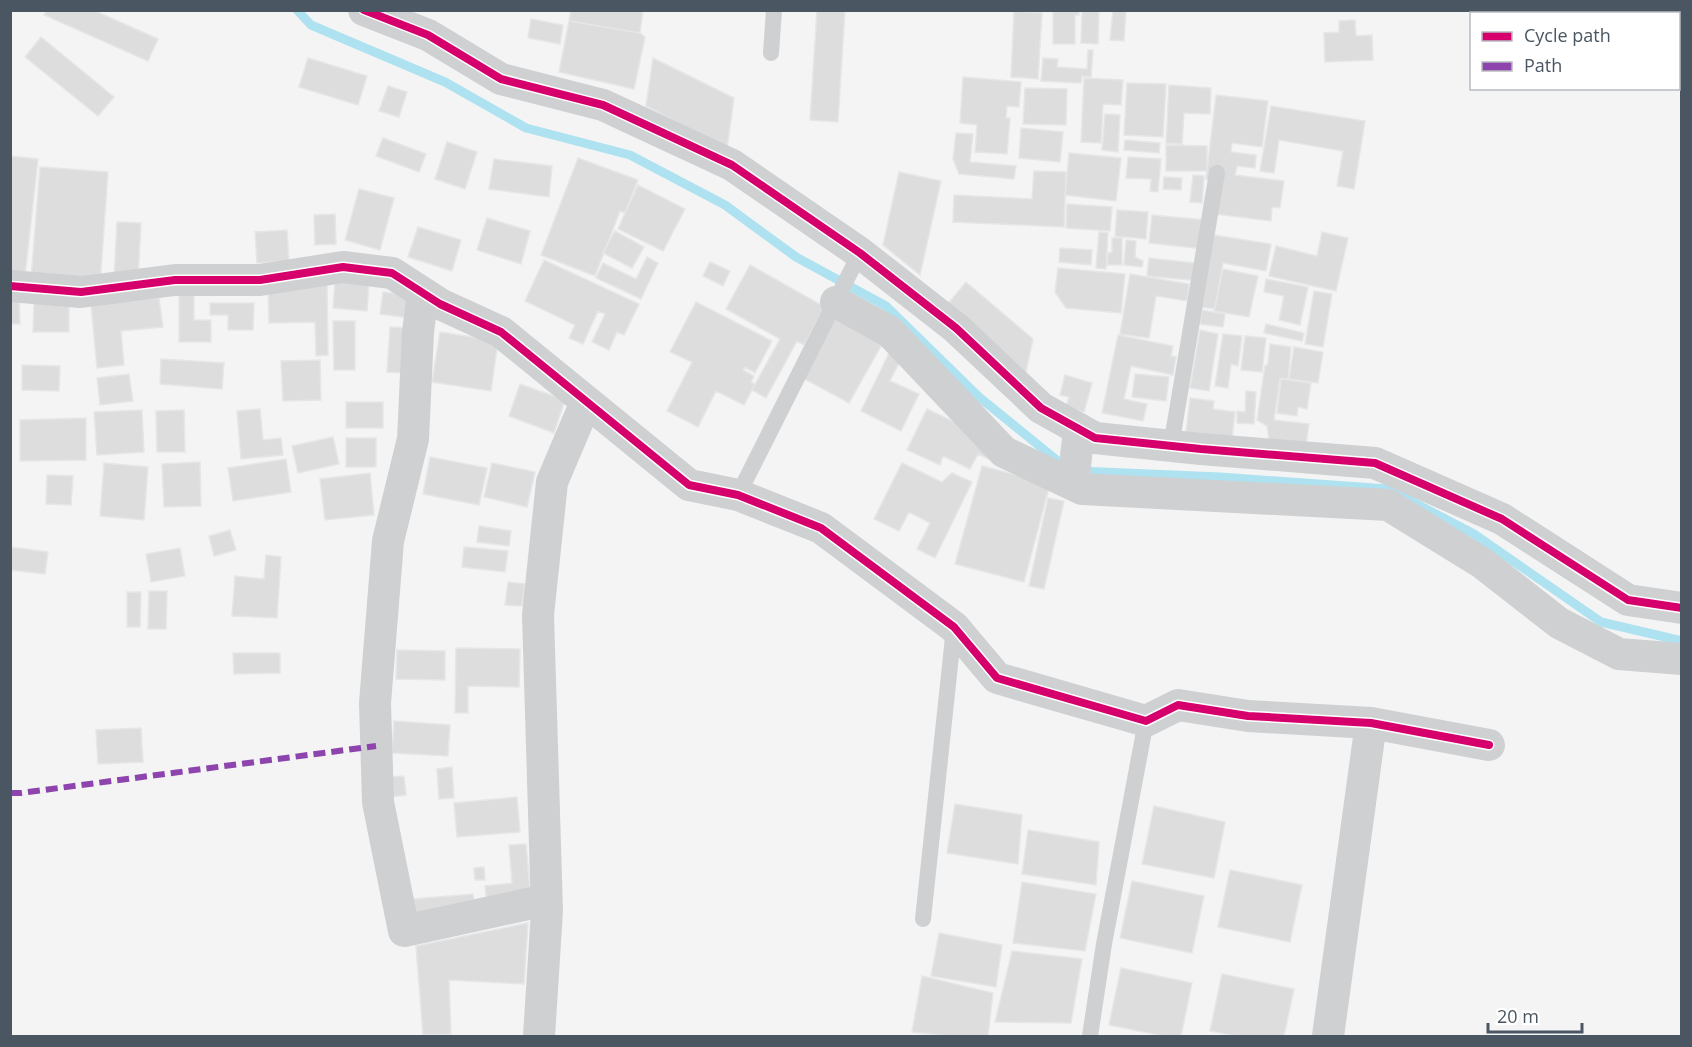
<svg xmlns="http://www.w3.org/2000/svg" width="1692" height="1047" viewBox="0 0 1692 1047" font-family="'Open Sans',sans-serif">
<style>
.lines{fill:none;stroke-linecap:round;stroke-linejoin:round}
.stream{stroke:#aee2f0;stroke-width:9}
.building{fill:#ddddde;stroke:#e5e6e7;stroke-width:1.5}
.service{stroke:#ced0d2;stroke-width:16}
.minor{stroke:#ced0d2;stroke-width:32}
.quiet{stroke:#8e44ad;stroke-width:6;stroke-dasharray:12 6;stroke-linecap:butt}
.cycleway-casing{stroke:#fff;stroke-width:11}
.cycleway{stroke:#d6006c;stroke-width:8}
</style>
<rect width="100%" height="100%" fill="#f4f4f4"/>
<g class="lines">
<path class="stream" d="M297,10L311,25L445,82L526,128L630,155L725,205L796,257L886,306L979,397L1064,466
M1079,471L1220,477L1388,489L1474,534L1601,622L1682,641"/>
</g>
<path class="building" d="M47,10H93L158,39L148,61L44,15Z
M571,10H643L640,33L569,21Z
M817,10H845L838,122L810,120Z
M1053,10H1079V15H1075V44H1053Z
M1082,10H1099L1098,44L1081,43Z
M1113,10H1126L1124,41L1110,40Z
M1014,11L1042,13L1038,79L1011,77Z
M531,19L563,25L560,44L528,38Z
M1355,20L1356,36L1372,35L1373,60L1325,62L1324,33L1339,32V21Z
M569,21L640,33L645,37L634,89L559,72Z
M41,37L114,97L98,116L25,57Z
M1088,50H1093L1091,77L1082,76L1081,83L1041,81L1043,58L1058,59L1057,67L1087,69Z
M308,58L367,76L358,105L299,87Z
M653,58L734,98L727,149L646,106Z
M963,77L1021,82L1019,107L1007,106L1006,118H1010L1007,154L975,152L977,125L960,123Z
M1084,78L1123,80L1121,105L1103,104L1101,143L1081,142Z
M1127,83L1166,84L1163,137L1124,135Z
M1169,85L1211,88L1210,114L1184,113L1182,144L1166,143Z
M388,86L407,92L399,117L379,111Z
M1025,88L1067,89L1066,125L1023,124Z
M1216,95L1268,101L1262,147L1232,143L1231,152L1256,155L1255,168L1237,166L1235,175L1284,181L1280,208L1272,207L1271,221L1215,214L1220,180L1206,179Z
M1271,106L1365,121L1354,189L1337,186L1343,151L1279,140L1274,173L1260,171Z
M1105,114L1120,115L1118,152L1102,150Z
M1021,128L1063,132L1060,162L1019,158Z
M956,133L973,134L970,162L1016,166L1014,179L959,174L953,159Z
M383,138L426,154L419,172L376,156Z
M1125,140L1160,143L1159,153L1124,150Z
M447,142L477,152L465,189L435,179Z
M1166,145L1207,146V171H1166Z
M1069,153L1121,158L1116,201L1065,195Z
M10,156L38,159L25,276L10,274Z
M1128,157L1161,159L1158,192L1150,191L1151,179L1126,178Z
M578,158L638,180L625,213L620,211L595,276L541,255Z
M494,159L552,166L549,197L489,189Z
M40,167L108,172L100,285L31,279Z
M1034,171L1066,172L1064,227L953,222L954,195L1032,199Z
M899,172L941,181L920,275L883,245Z
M1193,175L1204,176L1202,203L1190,202Z
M1164,177L1182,178L1181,190L1163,189Z
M638,185L685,209L663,251L618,229Z
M359,189L394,198L380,250L345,240Z
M1067,204L1112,207L1110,231L1066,228Z
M1117,210L1148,212L1146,239L1115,236Z
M335,214L336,244L315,245L314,215Z
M1152,215L1206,220L1204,249L1149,243Z
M487,218L530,231L521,264L477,250Z
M117,222L141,223L138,280L114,279Z
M418,227L461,240L452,271L408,257Z
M287,230L289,261L257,263L255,232Z
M615,231L644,247L632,268L603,253Z
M1099,232L1108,233L1106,269L1096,268Z
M1322,232L1348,238L1336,291L1269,276L1276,246L1317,256Z
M1214,235L1271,244L1266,271L1223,263L1215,309L1202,307Z
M1112,238H1122V265H1107L1108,253L1112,252Z
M1126,240L1136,241L1135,257L1143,261L1142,267L1124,265Z
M1060,248L1092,250L1091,265L1059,262Z
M647,257L658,263L641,299L596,278L603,263L636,279Z
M1149,258L1203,264L1201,281L1147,276Z
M544,260L639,304L624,335L617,332L609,350L592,342L605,314L598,311L583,344L569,338L575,325L525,301Z
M710,262L730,271L723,286L703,276Z
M750,265L825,307L804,345L797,341L766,398L752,390L780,339L726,309Z
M1058,268L1125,274L1121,313L1066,308L1055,292Z
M1223,269L1258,276L1249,317L1214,311Z
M1130,274L1189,284L1187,301L1156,296L1149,338L1120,334Z
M1266,279L1308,287L1300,325L1279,320L1284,296L1264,292Z
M335,282L369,284L367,311L333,308Z
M966,282L1033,339L1026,372L946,306Z
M327,284L328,355L316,356L315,322L269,323L268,286Z
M179,290H194V320H211V342H179Z
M1314,291L1332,294L1323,347L1305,344Z
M383,292L413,296L410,318L380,314Z
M10,295H19L20,324H10Z
M159,298L163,327L121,331L124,365L97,368L91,305Z
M696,302L772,341L755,373L745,367L743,370L754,376L751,382L755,384L744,405L716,391L698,427L667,411L692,362L670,352Z
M34,303H69V332H33Z
M210,303H254L253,330H228V315H210Z
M1202,310L1225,314L1223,327L1200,324Z
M835,311L885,339L849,403L799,376Z
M333,321H355V370H334Z
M1266,324L1304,333L1302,341L1264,333Z
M390,327L409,328L405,373L387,372Z
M1200,330L1218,334L1209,391L1190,388Z
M440,332L498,341L491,391L432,382Z
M1223,334L1242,336L1238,366L1231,364L1228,388L1215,386Z
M1118,335L1173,346L1171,356L1176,357L1173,375L1131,366L1124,399L1147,404L1143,421L1102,413Z
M1245,336L1266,338L1262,372L1241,370Z
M1270,344L1291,347L1288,379L1280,378L1274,420L1309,424L1306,444L1269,439L1267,426L1257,420L1265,366L1268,364Z
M1294,347L1323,352L1318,383L1289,379Z
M890,351L902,357L890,381L919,394L901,431L861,411Z
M161,359L224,363L222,389L160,384Z
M320,360L321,400L283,401L281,361Z
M22,365L60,366L59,391L22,390Z
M129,374L133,401L100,405L97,378Z
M1135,374L1169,377L1166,401L1132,397Z
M1065,375L1092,383L1084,412L1066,407L1069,397L1060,395Z
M1281,379L1311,383L1307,409L1298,407L1297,416L1277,413Z
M520,384L565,400L554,433L509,416Z
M1246,391L1256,392L1254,424L1237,423V411L1245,412Z
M1190,398L1214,401L1213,409L1235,412L1232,439L1186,433Z
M346,402H383V428H346Z
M260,409L263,440L281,438L283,455L241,459L237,411Z
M927,409L1039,462L1032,479L978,454L970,469L943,456L940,465L907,450Z
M142,410L144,452L97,455L94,412Z
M184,410L185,452H157L156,411Z
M86,418V460L20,461V420Z
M333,437L339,464L298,473L292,446Z
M346,438H376V467H346Z
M430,457L487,468L479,505L423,494Z
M286,459L291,492L233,501L228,468Z
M200,462L201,506L164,507L162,464Z
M104,463L148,467L144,520L100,516Z
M492,463L535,472L527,507L484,497Z
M902,463L942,482L952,473L972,482L935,558L917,549L930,523L909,512L899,531L874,519Z
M982,466L1050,484L1024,582L955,564Z
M370,473L374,515L325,520L320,479Z
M47,475L73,476L71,505L46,504Z
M1048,498L1064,501L1044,589L1029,586Z
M479,526L511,531L509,546L477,542Z
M230,530L236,550L214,556L209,536Z
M10,547L48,552L45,574L10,570Z
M464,547L508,551L505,572L462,567Z
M180,548L185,576L151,582L146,554Z
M266,555L281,557L277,618L232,616L235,576L264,579Z
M508,582L525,584L522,606L505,605Z
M149,591H167L166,629H148Z
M127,592H141L140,627H127Z
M456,648L520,649L519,687L468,686V713H455Z
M397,650L445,651V680L396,679Z
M233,653H280V673L234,674Z
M394,721L450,725L448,756L392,753Z
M141,728L143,762L98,764L96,730Z
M452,767L454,798L439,799L437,769Z
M404,776L406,795L392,797L390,777Z
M517,797L520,832L457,837L454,803Z
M955,804L1022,815L1018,864L947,853Z
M1154,806L1225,822L1214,878L1142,864Z
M1028,830L1099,842L1096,885L1022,874Z
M526,844L531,900L487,903L485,886L512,883L509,845Z
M484,867L485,880H475L474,868Z
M1230,870L1302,885L1290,942L1218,927Z
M1132,881L1204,896L1192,953L1120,938Z
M1022,882L1096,894L1085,951L1013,943Z
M473,894L475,909L415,914L413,899Z
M528,923L524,984L449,980L451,1034L423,1035L416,946Z
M939,933L1002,945L996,987L931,976Z
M1012,951L1082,959L1071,1023L995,1022Z
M1121,968L1192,983L1181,1036H1163L1109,1025Z
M1222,974L1294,989L1284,1036H1236L1210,1031Z
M922,976L993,993L988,1036H947L912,1032Z"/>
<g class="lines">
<path class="service" d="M771,53L774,10
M1171,446L1217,173
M738,495L860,253
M923,919L954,628
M1090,1036L1104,944L1146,721"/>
<path class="minor" d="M364,10L428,35L501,79L603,105L732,165L860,253L956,328L1041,408L1095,438L1201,449L1375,463L1502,519L1628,600L1682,608
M10,286L81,292L175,280H260L343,267L392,273L440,304L501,332L689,485L738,495L821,528L954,627L997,678L1146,721L1178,705L1248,716L1371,723L1489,745
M423,293L418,332L413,439L388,541L375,703L378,802L404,931L546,900
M836,302L890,332L1004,452L1082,489L1388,505L1482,563L1559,623L1619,654L1682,659
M1073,485L1079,429
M539,1036L547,911L538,615L552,482L586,402
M1328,1036L1371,723"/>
<path class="quiet" d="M10,793H21L376,746"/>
<defs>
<path id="cycleway" d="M364,10L428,35L501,79L603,105L732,165L860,253L956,328L1041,408L1095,438L1201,449L1375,463L1502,519L1628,600L1682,608
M10,286L81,292L175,280H260L343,267L392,273L440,304L501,332L689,485L738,495L821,528L954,627L997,678L1146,721L1178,705L1248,716L1371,723L1489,745"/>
</defs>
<use href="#cycleway" class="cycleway-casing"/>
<use href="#cycleway" class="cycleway"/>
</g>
<rect width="1692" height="1047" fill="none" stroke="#4a5661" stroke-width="24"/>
<rect x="1470" y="12" width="210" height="78" fill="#ffffff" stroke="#b7bbc0" stroke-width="1.5"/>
<rect x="1482" y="32" width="30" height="9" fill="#d6006c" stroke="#b7bbc0" stroke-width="1.5"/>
<text x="1524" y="42" font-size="18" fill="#4a5661">Cycle path</text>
<rect x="1482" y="62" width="30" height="9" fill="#8e44ad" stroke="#b7bbc0" stroke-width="1.5"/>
<text x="1524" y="72" font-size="18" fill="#4a5661">Path</text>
<path d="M1488 1023v9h94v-9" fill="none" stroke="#4a5661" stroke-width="3"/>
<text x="1497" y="1023" font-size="18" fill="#4a5661" stroke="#ffffff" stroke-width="4.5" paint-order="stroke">20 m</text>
</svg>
